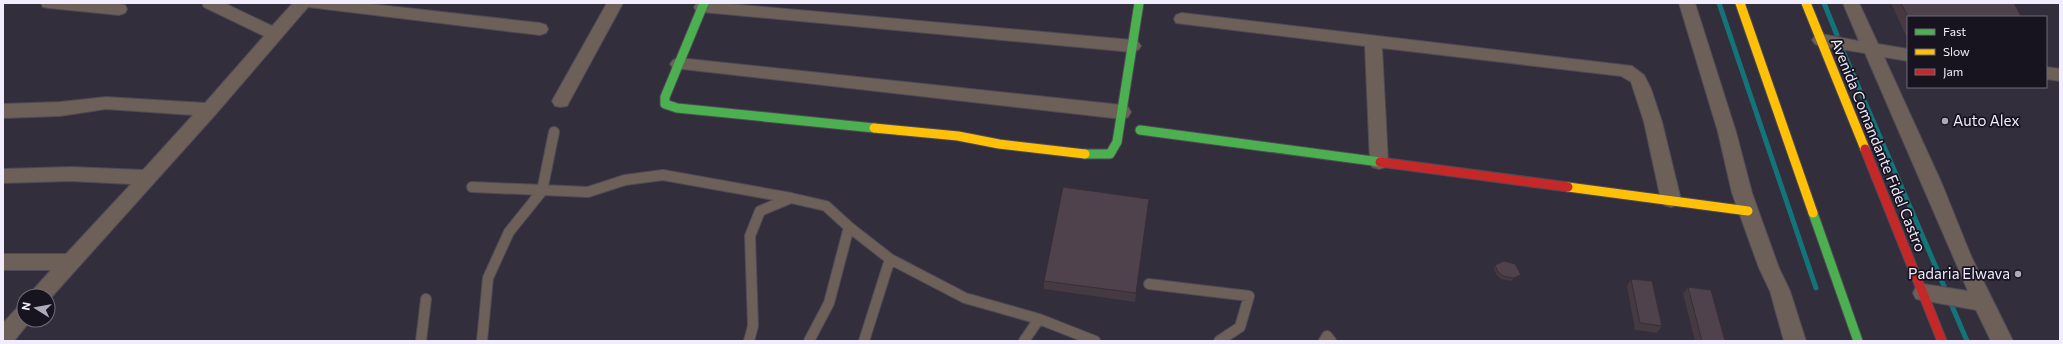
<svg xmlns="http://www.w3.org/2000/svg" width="2063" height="344" viewBox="0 0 2063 344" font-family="Commissioner,sans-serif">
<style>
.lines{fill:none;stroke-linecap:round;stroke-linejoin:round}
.stream{stroke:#137579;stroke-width:5}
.lane-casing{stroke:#4e4a56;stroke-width:12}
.street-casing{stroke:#4e4a56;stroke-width:2}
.fast-casing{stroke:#4e4a56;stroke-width:11}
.slow-casing{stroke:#4e4a56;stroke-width:11}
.jam-casing{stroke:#4e4a56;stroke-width:11}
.lane{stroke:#6c6058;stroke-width:10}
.street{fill:#6c6058;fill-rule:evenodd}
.fast{stroke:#4caf50;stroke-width:9}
.slow{stroke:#ffc107;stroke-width:9}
.jam{stroke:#c62828;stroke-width:9}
.wall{fill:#453942}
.shaded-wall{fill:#382e36}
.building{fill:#50424d;stroke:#382e36}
.poi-dot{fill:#aeaaba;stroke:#17131f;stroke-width:1.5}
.labels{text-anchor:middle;stroke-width:3.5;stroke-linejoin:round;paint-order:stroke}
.poi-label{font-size:15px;fill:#f1edfe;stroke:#17131f;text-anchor:start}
.street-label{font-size:15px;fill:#f1edfe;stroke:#17131f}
</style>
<rect width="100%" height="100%" fill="#322e3c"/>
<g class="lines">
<path class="stream" d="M1719,3L1816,288
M1824,3L1837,35
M1843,51L1944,286
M1952,306L1967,341"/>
<defs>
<path id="lane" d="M472,187L588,192L625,180L663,175L791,198
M1149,284L1249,296L1240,327L1219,341
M421,341L426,299
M482,341L488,278L509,232L542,191L554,132
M749,341L753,326L750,236L760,211L791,198L826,206L849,227L890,259L965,298L1039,319L1095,341
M809,341L829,303L849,227
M864,341L890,259
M1024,341L1039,319
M1324,341L1327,336L1331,341"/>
<path id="street" d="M41,3H113L125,5L127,9L125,13L119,15L49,8L43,7Z
M202,3H224L272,26L293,3H362L540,23L546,25L548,29L546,33L540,35L308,7L215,115L48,301V296H30L33,290L51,270H3V254H66L131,184L71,181L3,183V169L71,167L143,170L193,115L106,109L60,116L3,118V104L60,102L106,97L205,103L264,36L204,7Z
M607,3H623L567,106L561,107L555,106L552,101Z
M697,3H719L1132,40L1138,42L1141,46L1138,50L1132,52L702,12L696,11L694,7Z
M1679,3H1695L1736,132L1752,193L1779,268L1790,291L1806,341H1784L1770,291L1759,268L1732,193L1718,132Z
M1843,3H1859L1878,44L1908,49V61L1884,57L1942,184L1971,256L2013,341H1991L1976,310L1916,299L1913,293L1916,287L1923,284L1968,291L1865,53L1821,46L1815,44L1812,40L1815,36L1821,34L1859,41Z
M1182,13L1632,66L1644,75L1651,89L1662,122L1681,200L1678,205L1671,207L1664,205L1661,200L1644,122L1631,82L1621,76L1382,48L1388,162L1386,167L1379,169L1372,167L1370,162L1365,46L1176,23L1174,19L1176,15Z
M679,58L1122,105L1128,107L1131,112L1128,117L1122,119L673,68L670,64L673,60Z
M2046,67L2060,69V81L2046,79Z
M24,305V320H31L14,341H3V323L17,308Z"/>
<path id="fast" d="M704,3L665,97V104L677,108L874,128
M1140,130L1380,162
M1085,154H1110L1117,142L1139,3
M1813,213L1858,341"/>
<path id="slow" d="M1740,3L1813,213
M1806,3L1865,149
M874,128L958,136L999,144L1085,154
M1568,187L1748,211"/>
<path id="jam" d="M1865,149L1942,341
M1380,162L1568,187"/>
</defs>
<use href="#lane" class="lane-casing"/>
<use href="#street" class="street-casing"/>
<use href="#fast" class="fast-casing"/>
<use href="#slow" class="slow-casing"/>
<use href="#jam" class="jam-casing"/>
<use href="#lane" class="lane"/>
<use href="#street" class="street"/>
<use href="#fast" class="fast"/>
<use href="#slow" class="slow"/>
<use href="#jam" class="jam"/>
</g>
<path class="wall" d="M1891,3H2014L1908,17V40Z
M1149,199L1135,302L1044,289V281Z
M1495,265L1520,278L1512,281L1501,279L1496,274L1494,268Z
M1631,279L1662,326L1657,333L1635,330L1627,286Z
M1688,287L1725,341H1695L1683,294Z"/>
<path class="shaded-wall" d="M1521,275L1520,278L1512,281L1513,278Z"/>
<path class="building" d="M1901,3H2014L2021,16V17H1908Z
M1063,187L1149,199L1136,293L1044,281Z
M1504,261L1515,264L1521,275L1513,278L1503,276L1498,272L1495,265Z
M1631,279L1652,281L1662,326L1640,323Z
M1688,287L1711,290L1725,341H1702Z"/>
<g class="poi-dot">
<circle cx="1945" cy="121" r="4"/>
<circle cx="2018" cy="274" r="4"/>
</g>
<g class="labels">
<g class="poi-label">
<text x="1953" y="126">Auto Alex</text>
<text x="2010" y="279" text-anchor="end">Padaria Elwava</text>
</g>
<g class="street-label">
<text transform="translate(1878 145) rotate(68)" y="5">Avenida Comandante Fidel Castro</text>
</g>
</g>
<rect width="2063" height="344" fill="none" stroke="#f1edfe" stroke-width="8"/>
<rect x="1907" y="16" width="140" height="72" fill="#17131f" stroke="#6e6a78"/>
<rect x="1915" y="29" width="20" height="6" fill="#4caf50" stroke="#6e6a78"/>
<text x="1943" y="36" font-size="12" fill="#f1edfe">Fast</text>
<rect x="1915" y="49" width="20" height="6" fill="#ffc107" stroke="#6e6a78"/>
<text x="1943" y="56" font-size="12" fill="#f1edfe">Slow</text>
<rect x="1915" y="69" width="20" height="6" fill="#c62828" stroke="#6e6a78"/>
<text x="1943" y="76" font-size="12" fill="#f1edfe">Jam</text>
<g transform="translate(36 308) rotate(281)"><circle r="19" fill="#17131f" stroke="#6e6a78"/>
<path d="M0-3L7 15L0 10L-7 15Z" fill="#aeaaba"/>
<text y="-6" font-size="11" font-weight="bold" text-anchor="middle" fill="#f1edfe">N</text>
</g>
</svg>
